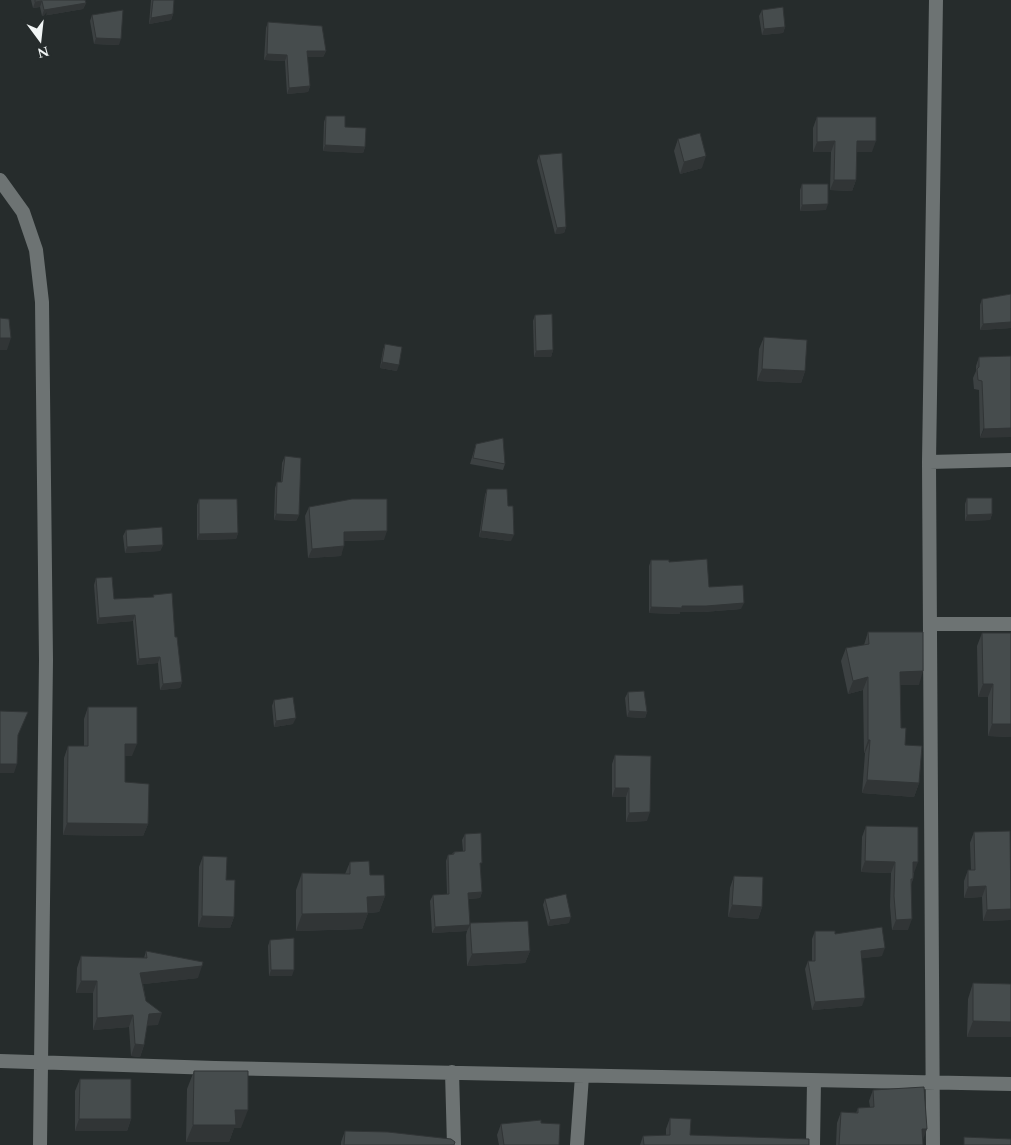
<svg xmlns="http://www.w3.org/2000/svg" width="1011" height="1145" viewBox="0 0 1011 1145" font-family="Spectral,serif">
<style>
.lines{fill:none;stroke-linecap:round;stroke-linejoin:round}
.minor{stroke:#6d7373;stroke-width:14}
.wall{fill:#3c4142}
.shaded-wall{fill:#313536}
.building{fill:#464c4d;stroke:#313536}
</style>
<rect width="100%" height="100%" fill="#262c2c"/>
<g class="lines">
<path class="minor" d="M0,180L23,212L36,250L42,302L46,660L40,1145
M929,462L936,0
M930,624H1011
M0,1061L215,1068L1011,1084
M452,1072L454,1145
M577,1145L582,1076
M813,1145L814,1081
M933,1145L929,462L1011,460"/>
</g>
<path class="wall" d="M31,0H85L86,3L83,9L42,16L40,7L33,8Z
M151,0H174L173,14L171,20L149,24Z
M762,10L785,27L783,33L762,35L759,16Z
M92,15L119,45L94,44L90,21Z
M268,22L326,51L323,57H307L310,86L308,92L287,94L285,61L264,60L266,28Z
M326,116L345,127L365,147L363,153L323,151L324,122Z
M817,117L872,152H856V180L852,191L830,190L831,152H813V128Z
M678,139L702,168L680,174L674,151Z
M539,155L566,227L564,233L555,234L537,161Z
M802,184L826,210L800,211V190Z
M1011,294V328L980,330V305L982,299Z
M535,315L553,350L551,357H534L533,321Z
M764,337L805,371L801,383L757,381L759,349Z
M385,344L397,371L380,368L383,350Z
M1011,356L980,438L979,390L974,389L973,378L976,371V366L979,357Z
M476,444L505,464L503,470L470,464Z
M285,456L299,515L296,521L274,520L275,488L277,482H281L282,463Z
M487,489L508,506L511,541L479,537L485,495Z
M967,498L992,514L990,520L965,521V504Z
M199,499L238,533L236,539L197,540V505Z
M309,507L384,540L344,541L341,556L308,558L305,516Z
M126,530L163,545L160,551L125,553L123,536Z
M651,560L669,562L709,587L741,609L703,612H680V614L649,613V566Z
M96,578L114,599L153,597V595L175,637L182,682L180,688L160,690L158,663L137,665L133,621L97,624L94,585Z
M868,632L919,685H900L901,728L905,745L919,783L914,797L862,793L865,753H864L863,690L848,694L841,661L846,648L864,645Z
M982,633H1011V737L988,736V697H978L977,646Z
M628,692L647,712L645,718L627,717L625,698Z
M274,700L293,724L274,727L272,706Z
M88,707L132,756H125V782L148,824L143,836L63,835L64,758L68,746H84V719Z
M615,755L647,821L626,822V797H612V764Z
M866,826L914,873L913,879L911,885L908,930H892L890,906L891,873L861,872L862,837Z
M974,832L1011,920L983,921L982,897L964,898V881L968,870H971L970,843Z
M465,834L480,867L482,892L480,898L468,899L470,924L530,951L525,963L467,966L466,935L467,931L432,933L430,901L433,895L447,894L446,861L448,855L452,854L454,852L463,851L462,840Z
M203,856L226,880L234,917L230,928L198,927L199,867Z
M350,862L370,875L385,896L379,912L368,913L362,929L296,931V890L302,873L345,874Z
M734,876L762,907L758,919L728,917L730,888Z
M545,899L569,923L548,926L543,905Z
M815,931L835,934L882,956L861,958L862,1006L812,1010L805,969L808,961H812V939Z
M270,940L292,976H269L268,946Z
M146,951L198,978L143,984L146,1001L158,1025H147L144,1045L140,1057L131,1056L129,1027L93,1030V993H76L77,968L81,956L144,958Z
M973,983L1011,984V1037H967L968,999Z
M194,1071L241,1128H234L229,1142H186L187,1089Z
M80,1079L131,1119L127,1131H75V1091Z
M873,1090L923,1139V1145H836L837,1123L841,1112L856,1113L858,1108L870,1107L869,1101Z
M670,1118L690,1135L809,1145H640L643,1136L666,1135V1129Z
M541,1123L559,1145H499L497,1135L501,1124Z
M345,1131L454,1145H341V1142Z"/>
<path class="shaded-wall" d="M42,1L40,7L33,8L35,2Z
M86,3L83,9L42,16L44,10Z
M173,14L171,20L149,24L151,18Z
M785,27L783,33L762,35L764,29Z
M96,38L121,39L119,45L94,44Z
M307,51H326L323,57H304Z
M267,54L287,55L285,61L264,60Z
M310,86L308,92L287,94L289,88Z
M835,141L831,152H813L817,142Z
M857,141H876L872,152H853Z
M325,145L365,147L363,153L323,151Z
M706,156L702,168L680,174L684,162Z
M834,180H856L852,191L830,190Z
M828,204L826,210L800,211L802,205Z
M566,227L564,233L555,234L557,228Z
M1011,322V328L980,330L983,324Z
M0,338H11L7,350H0Z
M553,350L551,357H534L536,351Z
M382,362L399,365L397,371L380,368Z
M762,369L805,371L801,383L757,381Z
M1011,428V437L980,438L984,429Z
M276,514L299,515L296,521L274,520Z
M992,514L990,520L965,521L967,515Z
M387,531L384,540L340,541L344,532Z
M481,531L514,535L511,541L479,537Z
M238,533L236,539L197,540L199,534Z
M163,545L160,551L125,553L127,547Z
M344,546L341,556L308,558L312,549Z
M744,603L741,609L703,612H680V614L649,613L651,607L682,606Z
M135,615L133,621L97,624L99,618Z
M160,657L158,663L137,665L139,659Z
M923,671L919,685H895L900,672Z
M868,677L863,690L848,694L853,681Z
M182,682L180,688L160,690L163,684Z
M983,684H993L988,697H978Z
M629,711L647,712L645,718L627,717Z
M296,718L293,724L274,727L276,721Z
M992,724H1011V737L988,736Z
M868,740H870L865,753H864Z
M125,744H137L132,756H121Z
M0,764H17L14,773H0Z
M867,780L919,783L914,797L862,793Z
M615,788H629L626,797H612Z
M650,812L647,821L626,822L629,813Z
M67,823L148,824L143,836L63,835Z
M865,861L895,862L891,873L861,872Z
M913,862H918L914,873H909Z
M986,886L982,897L964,898L968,887Z
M482,892L480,898L466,899L468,893Z
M385,896L379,912L368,913L362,929L296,931L302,914L367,897Z
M732,905L762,907L758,919L728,917Z
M1011,909V920L983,921L987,910Z
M202,916L234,917L230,928L198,927Z
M571,917L569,923L548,926L550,920Z
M912,919L908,930H892L896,920Z
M470,925L467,931L432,933L435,927Z
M885,948L882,956L858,959L861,951Z
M530,951L525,963L467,966L472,954Z
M202,966L198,978L136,985L140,973Z
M271,970H294L292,976H269Z
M81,981H97L93,993H76Z
M865,998L862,1006L812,1010L815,1002Z
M162,1013L158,1025L145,1026L149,1014Z
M133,1015L129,1027L93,1030L97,1018Z
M973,1021L1011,1022V1037H967Z
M135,1044L144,1045L140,1057L131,1056Z
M235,1110H248L241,1128H234L229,1142H186L193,1125Z
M79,1119H131L127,1131H75Z
M922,1129H927L923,1140Z"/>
<path class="building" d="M35,0H85L86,3L44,10L42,1L35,2Z
M153,0H174L173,14L151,18Z
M783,7L785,27L764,29L762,10Z
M123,10L121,39L96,38L92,15Z
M268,22L322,26L326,51H307L310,86L289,88L287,55L267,54Z
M326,116H345V127L366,128L365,147L325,145Z
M817,117H876V141H857L856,180H834L835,141L817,142Z
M700,133L706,156L684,162L678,139Z
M562,153L566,227L557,228L539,155Z
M802,184H828V204L802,205Z
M1011,294V322L983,324L982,299Z
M552,314L553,350L536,351L535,315Z
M0,318L9,319L11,338H0Z
M764,337L807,340L805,371L762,369Z
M385,344L402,347L399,365L382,362Z
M1011,356V428L984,429L982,381L978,380L977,369L979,367V357Z
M503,438L505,464L473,458L476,444Z
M285,456L301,458L299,515L276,514L277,482H282Z
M487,489H507L508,506H513L514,535L481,531Z
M967,498H992V514L967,515Z
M199,499H237L238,533L199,534Z
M352,499H387V531L344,532V546L312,549L309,507Z
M162,527L163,545L127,547L126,530Z
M707,559L709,587L743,585L744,603L706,606H682V608L651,607V560H669V562Z
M112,577L114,599L154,597L153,595L172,593L175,637H177L182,682L163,684L160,657L139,659L135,615L99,618L96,578Z
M868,632H923V671L900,672L901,728H906L905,745L922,746L919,783L867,780L870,740H868V677L853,681L846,648L869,644Z
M982,633H1011V724H992L993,684H983Z
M644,691L647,712L629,711L628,692Z
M293,697L296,718L276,721L274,700Z
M88,707H137V744H125V782L149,784L148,824L67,823L68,746H88Z
M0,711L28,712L18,735L17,764H0Z
M615,755L651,756L650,812L629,813V788H615Z
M866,826L918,827V862H913V879H911L912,919L896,920L894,896L895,862L865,861Z
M1010,831L1011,909L987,910L986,886L968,887V870H975L974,832Z
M481,833L482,863H480L482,892L468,893L470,925L435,927L433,895L449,894L448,855L454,854V852L465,851V834Z
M203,856L227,857L226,880H235L234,917L202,916Z
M369,861L370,875H384L385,896L367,897L368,913L302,914V873L350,874V862Z
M734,876L763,877L762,907L732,905Z
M566,894L571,917L550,920L545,899Z
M528,921L530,951L472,954L470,923Z
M882,927L885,948L861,951L865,998L815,1002L808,961H815V931H835V934Z
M294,938V970H271L270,940Z
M146,951L203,962L202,966L140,973L146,1001L162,1013L149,1014L144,1045L135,1044L133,1015L97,1018V981H81V956L147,958Z
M973,983L1011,984V1022L973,1021Z
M194,1071H248V1110H235L236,1125H193Z
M80,1079H131V1119H79Z
M924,1087L927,1129H922L923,1145H839L841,1112L858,1113V1108L874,1107L873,1090Z
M670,1118L691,1119L690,1135L809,1139V1145H644L643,1136L670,1135Z
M541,1120V1123L560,1124L559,1145H504L501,1124Z
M345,1131L388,1132L451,1139L455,1142L454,1145H344Z
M964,1137L1011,1139V1145H964Z"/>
<g transform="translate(40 40) rotate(165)" stroke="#262c2c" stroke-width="4" paint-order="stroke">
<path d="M0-4L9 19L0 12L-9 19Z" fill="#f1f5f5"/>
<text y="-8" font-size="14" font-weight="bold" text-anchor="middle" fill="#f1f5f5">N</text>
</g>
</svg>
